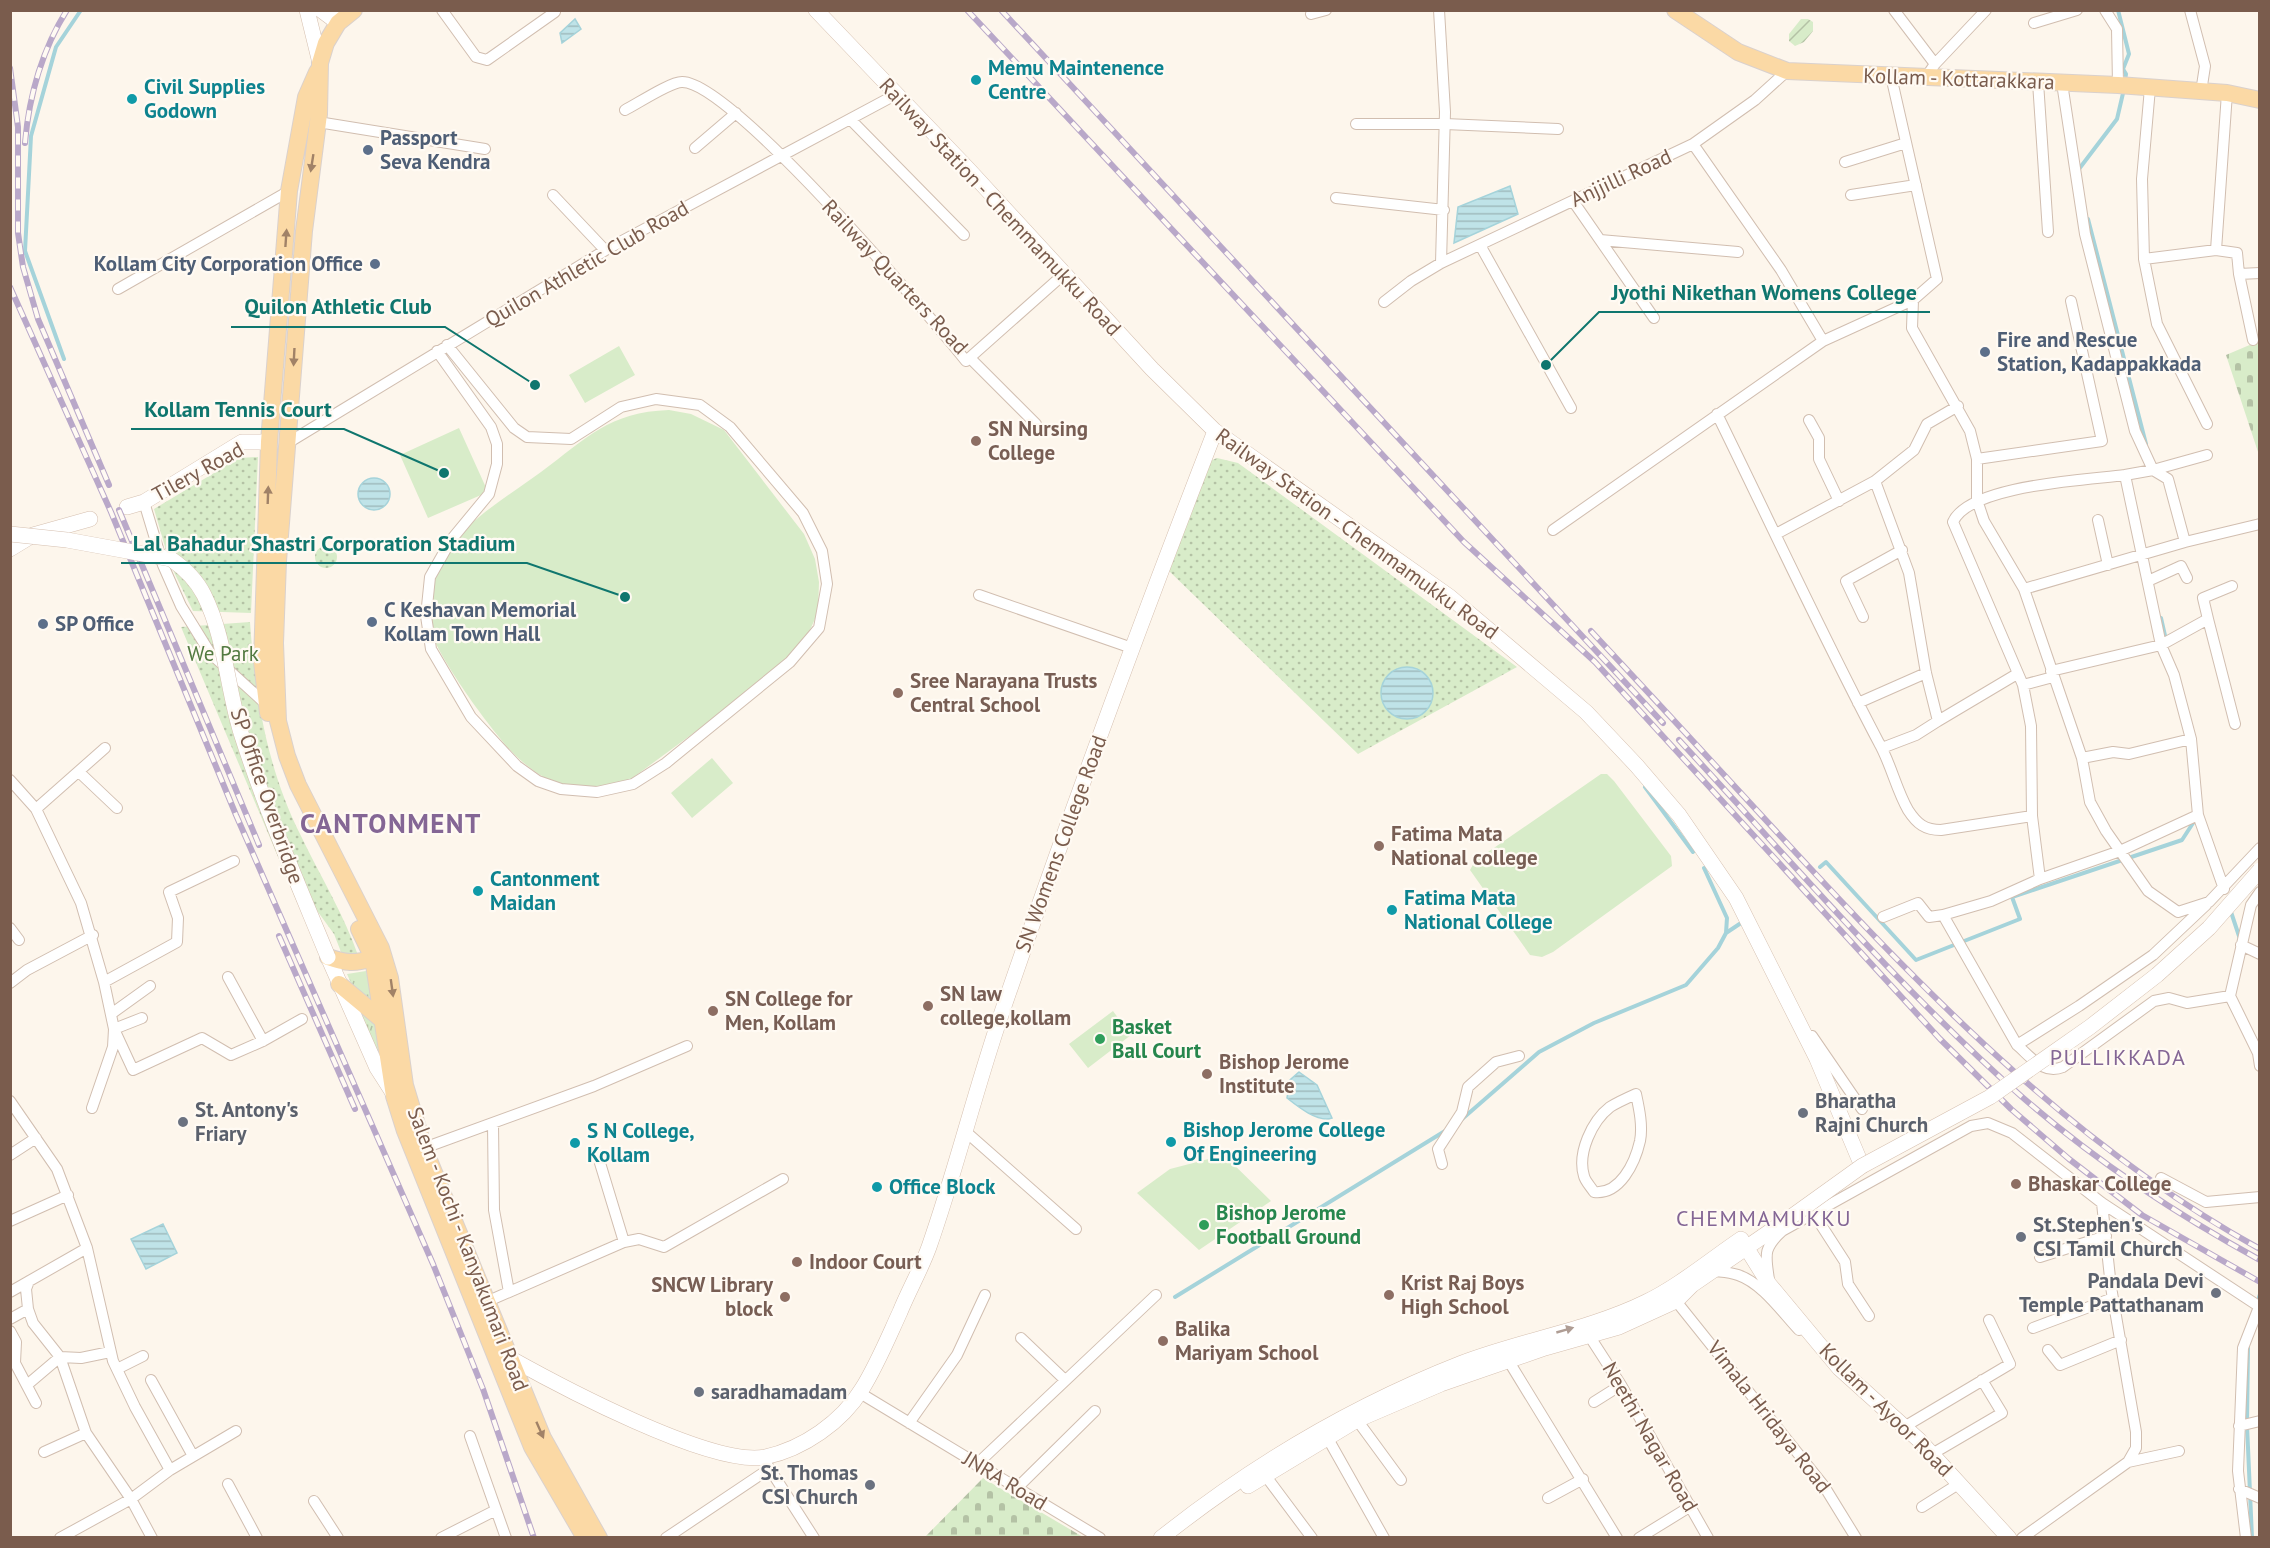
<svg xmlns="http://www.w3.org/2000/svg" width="2270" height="1548" viewBox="0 0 2270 1548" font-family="'PT Sans',sans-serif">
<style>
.grass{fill:url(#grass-tufts)}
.cemetery{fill:url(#cemetery-stones)}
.park{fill:url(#park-dots)}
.garden{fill:url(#garden-furrows)}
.pitch{fill:#d8ecc9}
.water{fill:url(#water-rules);stroke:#a5d3da;stroke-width:1.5}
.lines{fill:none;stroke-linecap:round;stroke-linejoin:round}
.stream{stroke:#a5d3da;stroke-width:4}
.street-casing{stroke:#d1beb0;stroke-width:12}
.secondary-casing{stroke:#d6c0b0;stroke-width:16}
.primary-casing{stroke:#dad1cd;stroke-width:18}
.street{stroke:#fff;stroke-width:10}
.secondary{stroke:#fff;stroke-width:15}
.primary{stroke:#fbd9a5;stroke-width:16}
.rail-casing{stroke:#b9a8c9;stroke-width:6}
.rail{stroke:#fffaf3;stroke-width:4;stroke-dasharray:11;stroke-linecap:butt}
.secondary-bridge-casing{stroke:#d6c0b0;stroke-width:16;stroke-linecap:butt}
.secondary-bridge{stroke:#fff;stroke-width:15}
.oneway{fill:#a18267}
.oneway2{fill:#af9d94}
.culture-dot{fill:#0f9aa8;stroke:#fffaf3;stroke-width:2}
.service-dot{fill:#5c6f8a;stroke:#fffaf3;stroke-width:2}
.education-dot{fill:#8d6e63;stroke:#fffaf3;stroke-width:2}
.leisure-dot{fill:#2e9e5b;stroke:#fffaf3;stroke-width:2}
.worship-dot{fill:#6b7280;stroke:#fffaf3;stroke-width:2}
.labels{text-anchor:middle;stroke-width:4.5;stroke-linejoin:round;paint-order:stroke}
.culture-label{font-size:21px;font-weight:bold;fill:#0d838f;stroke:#fffaf3;text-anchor:start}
.street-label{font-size:21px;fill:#7a5c4d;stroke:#fffaf3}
.service-label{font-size:21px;font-weight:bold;fill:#4e5e75;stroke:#fffaf3;text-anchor:start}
.education-label{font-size:21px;font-weight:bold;fill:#785e54;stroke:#fffaf3;text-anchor:start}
.park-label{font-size:21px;fill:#537a41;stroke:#fffaf3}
.leisure-label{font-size:21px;font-weight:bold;fill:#27864d;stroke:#fffaf3;text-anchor:start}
.worship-label{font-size:21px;font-weight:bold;fill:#5b616d;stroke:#fffaf3;text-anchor:start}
.neighbourhood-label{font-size:22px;letter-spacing:1.5px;fill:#846695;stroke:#fffaf3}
.district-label{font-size:27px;font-weight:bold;letter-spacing:1.5px;fill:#846695;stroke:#fffaf3}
.leader{fill:none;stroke:#0f766e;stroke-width:2}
.callout-dot{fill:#0f766e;stroke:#fffaf3;stroke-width:2}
.callout-label{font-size:22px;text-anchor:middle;font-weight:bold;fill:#0f766e;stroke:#fffaf3;stroke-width:4.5;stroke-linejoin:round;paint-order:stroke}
</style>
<defs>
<pattern id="grass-tufts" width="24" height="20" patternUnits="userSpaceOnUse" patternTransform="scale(1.5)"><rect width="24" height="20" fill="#d8ecc9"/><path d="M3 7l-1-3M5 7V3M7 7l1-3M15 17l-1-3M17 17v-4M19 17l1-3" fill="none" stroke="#b4c2a5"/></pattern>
<pattern id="cemetery-stones" width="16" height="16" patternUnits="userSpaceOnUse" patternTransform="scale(1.5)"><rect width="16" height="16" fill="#d8ecc9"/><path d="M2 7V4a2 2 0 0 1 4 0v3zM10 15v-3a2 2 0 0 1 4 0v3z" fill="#b4c2a5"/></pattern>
<pattern id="park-dots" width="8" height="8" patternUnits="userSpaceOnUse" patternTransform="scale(1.5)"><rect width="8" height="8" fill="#d8ecc9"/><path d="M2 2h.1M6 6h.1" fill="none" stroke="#b4c2a5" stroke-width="1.8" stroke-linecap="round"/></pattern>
<pattern id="garden-furrows" width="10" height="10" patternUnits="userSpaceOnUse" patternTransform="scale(1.5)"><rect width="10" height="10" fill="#d8ecc9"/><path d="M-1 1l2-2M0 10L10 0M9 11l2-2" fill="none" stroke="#b4c2a5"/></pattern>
<pattern id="water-rules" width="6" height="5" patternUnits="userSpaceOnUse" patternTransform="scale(1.5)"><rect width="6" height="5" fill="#bfe3e8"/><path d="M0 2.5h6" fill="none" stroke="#a0bbbe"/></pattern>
</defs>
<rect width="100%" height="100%" fill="#fdf6ec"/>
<path class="grass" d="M366,971L372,998L367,1000L355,992L347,974Z
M361,1014L376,1018L382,1061Z"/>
<path class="cemetery" d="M2259,341V455L2226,355Z
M983,1478L1083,1537H925Z"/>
<path class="park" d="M258,457L251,613L193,611L170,564L154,509L239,458Z
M1217,458L1238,463L1517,667L1358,754L1169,571L1208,462Z
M315 557a11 11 0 1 1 22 0a11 11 0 1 1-22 0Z
M250,622C255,695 267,768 300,834C320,876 344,914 359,958L343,957L334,934L310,901L297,902L181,627Z"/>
<path class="garden" d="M1801,19H1808L1813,22V31L1804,42L1795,46L1789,41V34Z"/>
<path class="pitch" d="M619,346L635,375L585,403L569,375Z
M669,410L691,414L724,430L804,534L815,559L819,582L818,612L806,639L790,662L627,782C605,788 581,791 559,784C542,778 526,766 514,754C493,733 434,653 429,625C428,615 433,580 436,571C453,527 506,498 541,472C587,438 609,412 669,410Z
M459,428L488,492L428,518L400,455Z
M712,758L733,783L692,818L671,793Z
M1601,774H1607L1614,781L1671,856L1672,866L1553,952L1542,957L1530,955L1470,870L1475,861Z
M1113,1011L1131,1035L1088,1068L1069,1044Z
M1224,1155L1271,1201L1199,1250L1137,1193L1170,1169Z"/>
<path class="water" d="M575,19L581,29L562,43L560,33Z
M1510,186L1518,214L1454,243L1458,207Z
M358 494a16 16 0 1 1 32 0a16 16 0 1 1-32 0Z
M1381 693a26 26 0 1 1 52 0a26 26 0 1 1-52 0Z
M1299,1072L1317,1085L1332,1118C1318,1123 1297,1106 1287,1098L1290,1080Z
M163,1224L177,1253L146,1269L131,1239Z"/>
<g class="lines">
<path class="stream" d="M2118,10L2129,54L2123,69L2126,74L2125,81
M2079,169L2117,119L2124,89
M2088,219L2146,444
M64,359L25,251L31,136L56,47L81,10
M2161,618L2166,640
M1645,787L1693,852
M1820,867L1826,862L1916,960L2020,919L2012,897L2182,840L2195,820
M2230,909L2240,939
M1726,933L1741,923
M1461,1120L1539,1052L1594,1023L1686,985L1718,948L1726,933L1727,918L1704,868
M1175,1297L1445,1131
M2257,1304L2260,1294
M2248,1347L2247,1425L2252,1538"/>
<defs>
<path id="street" d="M442,10L476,57L487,60L555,12
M1439,10L1445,112L1441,263
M1894,10L1935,64L1926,77
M2105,10L2117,29L2118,85
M2190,10L2205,66L2201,92
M1311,14L1326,10
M2034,23L2077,10
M1935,64L1986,10
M1891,76L1937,279L1913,300L1912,328L1970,431L1977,459V500L1984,521L2024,589L2082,758L2090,802L2106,831L2148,891L2178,912L2209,902L2260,848
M2038,82L2048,232
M2062,83L2085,234L2135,431L2153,470L2125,475
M2150,88L2142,179L2144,259L2157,324L2207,424
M2227,93L2216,250L2237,253L2239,274L2260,273
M625,110C637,104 670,82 682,82C731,81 928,314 966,361L1064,274
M850,119L964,235
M318,122L485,149
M1356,124H1445L1558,129
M1693,144L1781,270L1823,341
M695,148L736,113
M1845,162L1906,143
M553,195L605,250
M1851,195L1916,185
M1336,198L1444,210
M1573,201L1654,318
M1600,240L1738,252
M1480,245L1571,408
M2144,259L2216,250
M2239,274L2253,340
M118,289L289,191
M1384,302L1411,281L1441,263L1693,144L1755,100L1787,71
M437,351L491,427L497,444V464L489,494L451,540L430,577L426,616L431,649L471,717L517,766L538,781L561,789L597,792L633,784L666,763L790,662L819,628L827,584L822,551L803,513L730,427L700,405L656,399L621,407L571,439L527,437L514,428L447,345
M970,358L1036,424
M1717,414C1771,524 1822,635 1879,743C1891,764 1896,789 1908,810C1917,824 1925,830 1941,830L2032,816L2040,879L2120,851L2198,815
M1809,420L1819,438V459L1839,501
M286,444L609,248L895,95
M1977,459L2102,441L2071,301
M2153,470L2168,479L2185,542
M2153,470L2207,455
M1875,481L1909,573L1926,673L1938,721L1916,735L1882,748
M144,502L163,565L181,606L210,653L267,705
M2098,520L2108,565
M1553,530L1823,341L1913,300
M1776,534L1875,481L1914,450L1927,424L1958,406
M2148,581L2181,566L2187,578
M2024,589L2185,542L2260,524
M979,595L1132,648
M1863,617L1846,581L1902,550
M2208,619L2203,598L2232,586
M2051,671L2161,645L2208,619L2235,724
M2023,685L2053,677
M1858,703L1926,673
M1938,721L2017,674
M2082,758L2113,752L2129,754L2191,739
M79,772L117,808
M10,780L36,809L81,903L104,982L114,1029L113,1047L92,1108
M36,809L105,748
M2032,816L2031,726L2023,685L1953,522C1969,485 2086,480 2125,475L2161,645L2174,675L2191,739L2198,815L2224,889
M2260,892L2251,905L2230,996L2258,1053L2260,1066
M2206,905L2153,955L2079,1006L2017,1045C2031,1057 2043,1075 2063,1067L2154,1001L2169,998L2187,1003L2230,996
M1883,917L1918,903L1929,917L1943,915
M10,928L19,940
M2241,945L2260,954
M228,977L263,1041
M104,982L177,942L178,918L169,892L234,861
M10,983L27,970L93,935
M111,1014L150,986
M142,1018L114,1029L133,1070L202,1038L231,1055L263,1041L302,1019
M1812,1036L1862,1109
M2017,1045L1943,915L1991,901L2040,879
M1636,1094C1639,1108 1643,1126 1640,1141C1635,1163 1620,1195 1594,1192C1591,1187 1585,1181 1584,1176C1577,1153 1592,1121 1610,1107C1618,1102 1627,1098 1636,1094Z
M10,1101L57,1169L87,1248L113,1361L135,1407L170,1470
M493,1124L494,1210L509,1292
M965,1131L1076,1229
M424,1148L594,1086L687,1046
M10,1155L36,1138
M600,1163L624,1242
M1442,1164L1438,1149L1462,1112L1468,1087L1496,1062L1519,1056
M2161,1178L2206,1202L2260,1197
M1814,1214L1845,1262L1848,1284L1869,1316
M10,1221L68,1195
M2040,1257L2106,1236
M1714,1271C1722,1272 1729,1272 1738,1275C1762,1283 1782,1312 1799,1330
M1769,1280C1766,1256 1762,1249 1782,1231L1971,1126L1988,1123L2012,1133L2102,1203L2260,1307
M10,1292L87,1248
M1676,1301L1824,1486L1856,1538
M486,1302L624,1242L639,1239L664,1247L783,1179
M28,1309L33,1323L60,1357L86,1433L131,1499L170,1470L236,1431
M10,1319L28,1309L26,1289L29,1281
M2033,1328L2113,1298
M10,1331L16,1342L15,1363L36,1403
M1590,1337L1621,1385L1708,1538
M1021,1338L1065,1380
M2048,1350L2060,1365L2121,1340
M1508,1360L1617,1538
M117,1369L143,1356
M151,1380L193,1456
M27,1385L60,1357L81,1358L110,1352
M860,1393L1100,1538
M1594,1402L1621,1385
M1357,1420L1401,1480
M909,1423L957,1355L985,1295
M2239,1426L2260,1421
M1904,1427L2010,1364L1989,1320
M470,1436L506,1538
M1327,1437L1384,1538
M44,1452L86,1433
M1932,1454L2002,1413L1982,1380
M2128,1462L2179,1451
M766,1463L814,1538
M976,1465L1156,1295
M1265,1475L1312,1538
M228,1484L257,1538
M1017,1488L1095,1411
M2239,1489L2260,1498
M1548,1498L1583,1479
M314,1501L338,1538
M1922,1507L1960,1483
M60,1538L131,1499L152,1538
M441,1538L496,1510
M666,1538L769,1469
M1639,1538L1691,1506
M2022,1538L2128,1462L2136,1448V1432L2111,1287L2102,1203
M2246,1538L2238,1471L2243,1348L2259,1307"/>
<path id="secondary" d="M307,10L320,63
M321,10L333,19H343
M816,10L969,170L1152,369L1215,431L1450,597L1586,712L1637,766L1679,815L1736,898L1817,1059L1862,1166
M127,507L144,502L242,442H269
M10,549L33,535L90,519
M328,957L377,1068L393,1093
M505,1358L508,1357C558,1385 711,1467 765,1457C803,1449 842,1422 862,1389C877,1365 888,1338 900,1312C909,1290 921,1269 929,1247C956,1170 975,1091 1001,1015C1068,819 1140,624 1215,431
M1248,1486L1357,1420L1441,1384L1545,1348L1619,1327L1676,1301L1692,1285L1791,1217
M1161,1538C1253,1465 1352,1406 1462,1363C1522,1340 1589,1330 1646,1302C1679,1286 1710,1260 1741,1239L1769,1284L1839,1368L1919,1440L2009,1538"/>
<path id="primary" d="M354,10L338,23L326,43L320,63L319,114L304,231L278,561L275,643L278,721L287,756L298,785L381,948L390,978L405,1085L424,1148L543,1438L599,1538
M1675,10L1738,52L1787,71L2118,85L2227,93L2260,100
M268,713L262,662L269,442L289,191L306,97L317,72
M359,929L373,958L394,1096L405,1131L532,1447L585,1538
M328,957C345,963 355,964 373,958
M339,984L387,1024"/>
</defs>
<use href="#street" class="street-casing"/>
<use href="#secondary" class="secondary-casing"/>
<use href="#primary" class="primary-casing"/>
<use href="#street" class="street"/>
<use href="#secondary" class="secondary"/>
<use href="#primary" class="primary"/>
<defs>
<path id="rail" d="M967,10L1464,542L1595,662L1940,1039L2011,1109L2069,1159L2142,1215L2260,1282
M1001,10L1663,723
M10,68L18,127V233L23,267L38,319L109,485
M25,143C29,96 42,50 67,10
M10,287L111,512L236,815L433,1264L483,1389L534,1538
M119,510L259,845
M1591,631C1660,705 1728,779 1797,854C1936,1004 2079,1149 2260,1249
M1679,740C1791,861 1898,987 2021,1096C2093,1159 2176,1214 2260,1260
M279,936L355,1109"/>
</defs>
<use href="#rail" class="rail-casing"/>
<use href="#rail" class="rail"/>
<defs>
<path id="secondary-bridge" d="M10,534L67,540L171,559C184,568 197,581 204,595C226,639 227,690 242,736C266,811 298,884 328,957
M1791,1217L1862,1166L1990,1097L2090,1027L2157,975L2209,928L2260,870"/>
</defs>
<use href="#secondary-bridge" class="secondary-bridge-casing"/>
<use href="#secondary-bridge" class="secondary-bridge"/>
</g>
<defs><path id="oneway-solid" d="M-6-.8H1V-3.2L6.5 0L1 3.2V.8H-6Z" transform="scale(1.5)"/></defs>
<g class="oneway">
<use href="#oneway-solid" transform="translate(312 163) rotate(99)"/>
<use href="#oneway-solid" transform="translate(286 238) rotate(-86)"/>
<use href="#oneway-solid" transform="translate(294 357) rotate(93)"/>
<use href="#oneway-solid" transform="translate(268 495) rotate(-88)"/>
<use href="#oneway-solid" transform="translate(392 988) rotate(82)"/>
<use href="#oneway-solid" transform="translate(540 1430) rotate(66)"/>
</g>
<use class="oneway2" href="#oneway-solid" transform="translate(1565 1330) rotate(-16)"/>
<g class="culture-dot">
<circle cx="976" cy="80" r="6"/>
<circle cx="132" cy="99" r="6"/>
<circle cx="478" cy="891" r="6"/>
<circle cx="1392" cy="910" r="6"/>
<circle cx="1171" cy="1142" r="6"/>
<circle cx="575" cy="1143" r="6"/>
<circle cx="877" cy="1187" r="6"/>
</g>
<g class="service-dot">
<circle cx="368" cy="150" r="6"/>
<circle cx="375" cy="264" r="6"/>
<circle cx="1985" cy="352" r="6"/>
<circle cx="372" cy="622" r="6"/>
<circle cx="43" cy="624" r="6"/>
</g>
<g class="education-dot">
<circle cx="976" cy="441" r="6"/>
<circle cx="898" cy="693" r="6"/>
<circle cx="1379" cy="846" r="6"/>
<circle cx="928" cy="1006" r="6"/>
<circle cx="713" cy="1011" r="6"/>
<circle cx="1207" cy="1074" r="6"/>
<circle cx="2016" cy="1184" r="6"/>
<circle cx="797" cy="1262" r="6"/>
<circle cx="1389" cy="1295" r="6"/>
<circle cx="785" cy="1297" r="6"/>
<circle cx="1163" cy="1341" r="6"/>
</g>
<g class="leisure-dot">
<circle cx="1100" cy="1039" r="6"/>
<circle cx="1204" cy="1225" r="6"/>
</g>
<g class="worship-dot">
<circle cx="1803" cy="1113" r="6"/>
<circle cx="183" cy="1122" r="6"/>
<circle cx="2021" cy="1237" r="6"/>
<circle cx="2216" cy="1293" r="6"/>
<circle cx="699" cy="1392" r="6"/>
<circle cx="870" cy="1485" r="6"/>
</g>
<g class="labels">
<g class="culture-label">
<text x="988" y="75">Memu Maintenence<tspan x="988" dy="24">Centre</tspan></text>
<text x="144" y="94">Civil Supplies<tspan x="144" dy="24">Godown</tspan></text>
<text x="490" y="886">Cantonment<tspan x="490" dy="24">Maidan</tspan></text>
<text x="1404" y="905">Fatima Mata<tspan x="1404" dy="24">National College</tspan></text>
<text x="1183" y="1137">Bishop Jerome College<tspan x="1183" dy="24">Of Engineering</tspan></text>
<text x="587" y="1138">S N College,<tspan x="587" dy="24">Kollam</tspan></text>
<text x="889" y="1194">Office Block</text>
</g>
<g class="street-label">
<text transform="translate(1959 79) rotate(2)" y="7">Kollam - Kottarakkara</text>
<text transform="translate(1621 178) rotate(-25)" y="7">Anjjilli Road</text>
<text transform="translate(1000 207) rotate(47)" y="7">Railway Station - Chemmamukku Road</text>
<text transform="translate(587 264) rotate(-30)" y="7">Quilon Athletic Club Road</text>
<text transform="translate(895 277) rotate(47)" y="7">Railway Quarters Road</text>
<text transform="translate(198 472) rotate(-29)" y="7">Tilery Road</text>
<text transform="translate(1357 534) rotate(36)" y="7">Railway Station - Chemmamukku Road</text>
<text transform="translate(267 796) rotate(71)" y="7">SP Office Overbridge</text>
<text transform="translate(1061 844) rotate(-70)" y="7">SN Womens College Road</text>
<text transform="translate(468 1249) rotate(69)" y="7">Salem - Kochi - Kanyakumari Road</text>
<text transform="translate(1886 1410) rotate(45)" y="7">Kollam - Ayoor Road</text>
<text transform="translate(1769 1417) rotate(52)" y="7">Vimala Hridaya Road</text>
<text transform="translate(1650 1437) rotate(60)" y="7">Neethi Nagar Road</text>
<text transform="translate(1005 1481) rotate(31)" y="7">JNRA Road</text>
</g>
<g class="service-label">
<text x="380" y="145">Passport<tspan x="380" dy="24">Seva Kendra</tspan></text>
<text x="363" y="271" text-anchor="end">Kollam City Corporation Office</text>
<text x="1997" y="347">Fire and Rescue<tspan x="1997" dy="24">Station, Kadappakkada</tspan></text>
<text x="384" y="617">C Keshavan Memorial<tspan x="384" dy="24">Kollam Town Hall</tspan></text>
<text x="55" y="631">SP Office</text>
</g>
<g class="education-label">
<text x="988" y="436">SN Nursing<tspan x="988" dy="24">College</tspan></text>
<text x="910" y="688">Sree Narayana Trusts<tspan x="910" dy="24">Central School</tspan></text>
<text x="1391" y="841">Fatima Mata<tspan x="1391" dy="24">National college</tspan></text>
<text x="940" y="1001">SN law<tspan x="940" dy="24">college,kollam</tspan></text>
<text x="725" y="1006">SN College for<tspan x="725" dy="24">Men, Kollam</tspan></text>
<text x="1219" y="1069">Bishop Jerome<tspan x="1219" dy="24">Institute</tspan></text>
<text x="2028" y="1191">Bhaskar College</text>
<text x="809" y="1269">Indoor Court</text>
<text x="1401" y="1290">Krist Raj Boys<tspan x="1401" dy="24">High School</tspan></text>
<text x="773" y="1292" text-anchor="end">SNCW Library<tspan x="773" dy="24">block</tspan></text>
<text x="1175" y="1336">Balika<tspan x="1175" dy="24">Mariyam School</tspan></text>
</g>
<g class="park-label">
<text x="223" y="661">We Park</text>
</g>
<g class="leisure-label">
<text x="1112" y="1034">Basket<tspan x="1112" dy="24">Ball Court</tspan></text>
<text x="1216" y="1220">Bishop Jerome<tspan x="1216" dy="24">Football Ground</tspan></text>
</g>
<g class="worship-label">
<text x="1815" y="1108">Bharatha<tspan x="1815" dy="24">Rajni Church</tspan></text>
<text x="195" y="1117">St. Antony's<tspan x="195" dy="24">Friary</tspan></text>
<text x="2033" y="1232">St.Stephen's<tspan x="2033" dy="24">CSI Tamil Church</tspan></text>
<text x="2204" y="1288" text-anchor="end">Pandala Devi<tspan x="2204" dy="24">Temple Pattathanam</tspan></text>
<text x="711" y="1399">saradhamadam</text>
<text x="858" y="1480" text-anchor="end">St. Thomas<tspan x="858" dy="24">CSI Church</tspan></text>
</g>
<g class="neighbourhood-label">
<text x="2118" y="1065">PULLIKKADA</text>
<text x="1764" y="1226">CHEMMAMUKKU</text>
</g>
<g class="district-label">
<text x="391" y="833">CANTONMENT</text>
</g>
</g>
<path class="leader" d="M1546 365L1599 312H1930M535 385L445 327H231M444 473L344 429H131M625 597L527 563H121"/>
<g class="callout-dot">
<circle cx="1546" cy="365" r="6"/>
<circle cx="535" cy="385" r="6"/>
<circle cx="444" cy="473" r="6"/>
<circle cx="625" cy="597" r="6"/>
</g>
<g class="callout-label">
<text x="1764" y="300">Jyothi Nikethan Womens College</text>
<text x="338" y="314">Quilon Athletic Club</text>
<text x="238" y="417">Kollam Tennis Court</text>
<text x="324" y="551">Lal Bahadur Shastri Corporation Stadium</text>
</g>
<rect width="2270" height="1548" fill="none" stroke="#7a5c4d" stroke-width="24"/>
</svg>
